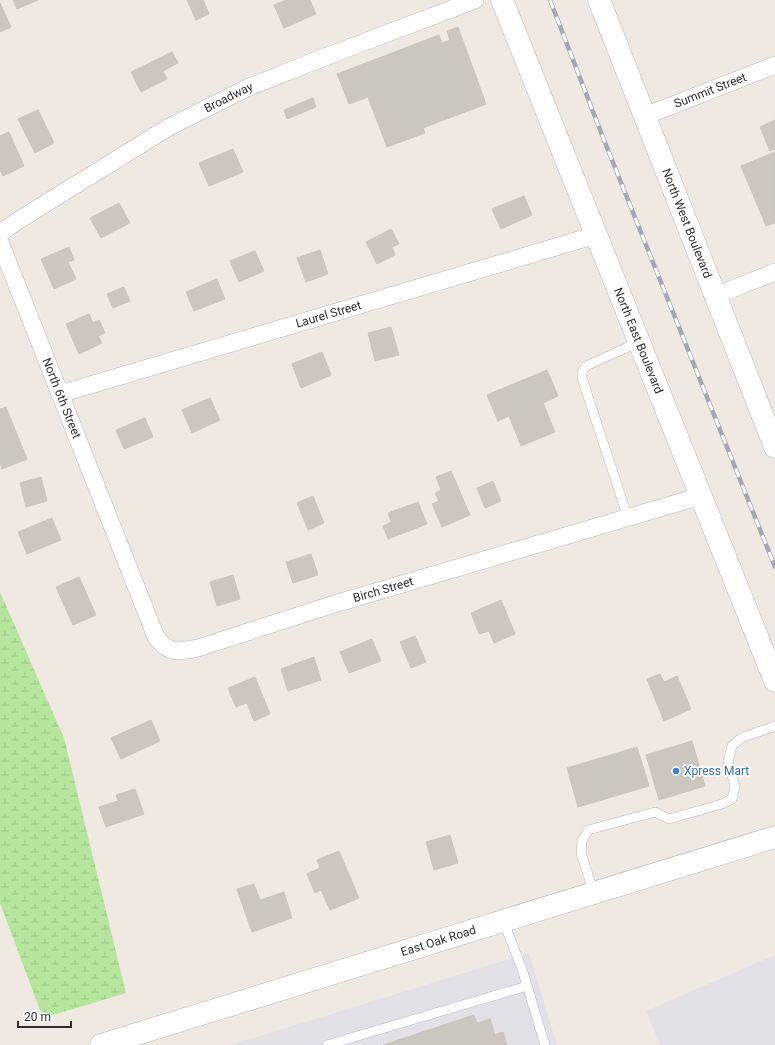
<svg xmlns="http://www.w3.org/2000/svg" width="775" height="1045" viewBox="0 0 775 1045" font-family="Roboto,sans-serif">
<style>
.industrial{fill:#e3e1e8}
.wetland{fill:url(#wetland-marsh)}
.building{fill:#cbc7bf;stroke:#cbc5ba}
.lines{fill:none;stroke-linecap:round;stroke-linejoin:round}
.lane-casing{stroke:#b4b7c1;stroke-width:10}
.street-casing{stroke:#b4b7c1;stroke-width:18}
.secondary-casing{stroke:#b4b7c1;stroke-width:23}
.lane{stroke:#fff;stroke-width:9}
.street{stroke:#fff;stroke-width:17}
.secondary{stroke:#fff;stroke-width:22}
.rail-casing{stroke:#a3a6b8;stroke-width:4.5}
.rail{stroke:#fff;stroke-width:3;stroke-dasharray:9;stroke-linecap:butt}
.shop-dot{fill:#3f7fe0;stroke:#fff;stroke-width:1.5}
.labels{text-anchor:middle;stroke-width:3.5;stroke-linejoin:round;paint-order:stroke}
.street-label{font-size:12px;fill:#2e2e2e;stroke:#fff}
.shop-label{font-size:12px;fill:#366cbe;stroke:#fff;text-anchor:start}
</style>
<defs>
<pattern id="wetland-marsh" width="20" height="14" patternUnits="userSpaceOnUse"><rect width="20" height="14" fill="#b6e59e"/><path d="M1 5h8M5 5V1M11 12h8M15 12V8" fill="none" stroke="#9dc588"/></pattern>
</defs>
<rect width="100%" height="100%" fill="#efe9e1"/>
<path class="industrial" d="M529,953L557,1045H231Z
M775,955V1045H660L646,1011Z"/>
<path class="wetland" d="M0,592L64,738L126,993L43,1018L0,903Z"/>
<path class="building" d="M13,0H38L17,9Z
M187,0H203L209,14L196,20Z
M287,0H310L316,14L284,28L274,5Z
M0,3L11,27L0,32Z
M458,27L486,104L423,128L425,133L387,147L368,97L349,104L337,74L439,35L442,43L450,40L447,31Z
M172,52L178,63L163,71L167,79L141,92L131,72Z
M313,98L316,107L287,119L284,110Z
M38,110L54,143L35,153L18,119Z
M775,120V149L770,151L760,127Z
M9,132L24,166L3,176L0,170V136Z
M233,149L243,172L209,186L199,163Z
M775,152V223L766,226L741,166Z
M524,196L532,215L501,229L492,209Z
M119,203L130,223L101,238L90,218Z
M391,229L399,244L392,247L395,255L377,264L366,242Z
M69,247L74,260L68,262L76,279L54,289L41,259Z
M320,250L328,274L306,282L297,258Z
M255,251L264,271L239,282L230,261Z
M217,279L225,299L194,311L186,292Z
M124,287L130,301L113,308L107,294Z
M89,314L93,323L99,320L105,333L98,336L102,343L79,354L66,324Z
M391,327L399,355L375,361L368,333Z
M322,352L331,375L301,388L292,364Z
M547,370L558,396L543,403L555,432L521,446L509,416L498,421L487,395Z
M210,398L220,420L192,433L182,410Z
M6,407L27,459L2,469L0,463V409Z
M145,418L153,437L124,449L116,430Z
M451,471L470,515L442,527L432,504L439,501L435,493L441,490L436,477Z
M41,477L47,501L26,507L20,483Z
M493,481L501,501L485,508L477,488Z
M313,496L324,523L308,530L297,503Z
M418,502L427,524L388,539L383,526L391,522L388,513Z
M52,518L61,540L27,554L18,532Z
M311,554L318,575L293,583L286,562Z
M233,575L240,599L217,606L210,582Z
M79,577L96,615L73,625L56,587Z
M501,600L515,634L494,643L489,631L479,634L471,613Z
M415,636L426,662L411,668L400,642Z
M372,639L381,661L349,673L340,652Z
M314,657L321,680L288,691L281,669Z
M660,674L664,682L677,676L691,709L664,721L647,679Z
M255,677L270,714L254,721L247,703L236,707L228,688Z
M151,720L160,741L121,759L111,738Z
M692,741L705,786L659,800L646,755Z
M637,747L649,786L578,807L567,768Z
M135,789L144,814L106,827L99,807L118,801L116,795Z
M450,835L458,863L434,870L426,842Z
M339,851L359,898L330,910L321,890L315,893L307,874L320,868L317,860Z
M254,884L260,900L284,892L292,918L252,932L237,889Z
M474,1015L477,1023L490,1019L495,1035L503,1032L507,1045H383Z"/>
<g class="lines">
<defs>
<path id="lane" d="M628,518L582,378V372L586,366L639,342
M594,893L581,853L582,841L588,830L655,812L669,819L722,804L732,799L735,786L728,761L732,746L741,738L775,726
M503,920L522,969L545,1045
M327,1045L527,986"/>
<g id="street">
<path id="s1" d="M645,116L775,65"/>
<path id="s2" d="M0,233L19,220L169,127L247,88L312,62L475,0"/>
<path id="s3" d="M0,242L156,637C169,654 178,652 198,648L331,605L701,496"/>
<path d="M715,296L775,272"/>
<path id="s4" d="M60,394L596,235"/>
</g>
<g id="secondary">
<path id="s5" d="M502,0L775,681"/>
<path id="s6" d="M599,0L775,447"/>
<path id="s7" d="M101,1045L775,837"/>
</g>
</defs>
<use href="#lane" class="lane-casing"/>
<use href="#street" class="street-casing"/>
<use href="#secondary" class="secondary-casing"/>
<use href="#lane" class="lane"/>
<use href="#street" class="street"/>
<use href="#secondary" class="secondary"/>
<defs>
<path id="rail" d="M550,0L602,135L775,567"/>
</defs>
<use href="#rail" class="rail-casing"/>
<use href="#rail" class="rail"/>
</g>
<circle class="shop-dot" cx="676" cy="771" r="4"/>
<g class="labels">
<g class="street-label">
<text dy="4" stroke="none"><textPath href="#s1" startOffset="70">Summit Street</textPath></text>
<text dy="4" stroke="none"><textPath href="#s2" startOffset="266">Broadway</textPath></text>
<text dy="4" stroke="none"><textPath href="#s6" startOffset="240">North West Boulevard</textPath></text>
<text dy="4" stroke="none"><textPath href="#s4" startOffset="280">Laurel Street</textPath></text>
<text dy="4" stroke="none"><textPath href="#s5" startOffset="367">North East Boulevard</textPath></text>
<text dy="4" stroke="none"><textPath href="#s3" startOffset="168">North 6th Street</textPath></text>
<text dy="4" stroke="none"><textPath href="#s3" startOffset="666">Birch Street</textPath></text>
<text dy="4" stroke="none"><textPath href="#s7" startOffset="353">East Oak Road</textPath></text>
</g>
<g class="shop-label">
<text x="684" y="775">Xpress Mart</text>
</g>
</g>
<path d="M18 1021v6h53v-6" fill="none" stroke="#2e2e2e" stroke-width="2"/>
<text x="24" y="1021" font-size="12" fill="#2e2e2e" stroke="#ffffff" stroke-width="3" paint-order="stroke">20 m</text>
</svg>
